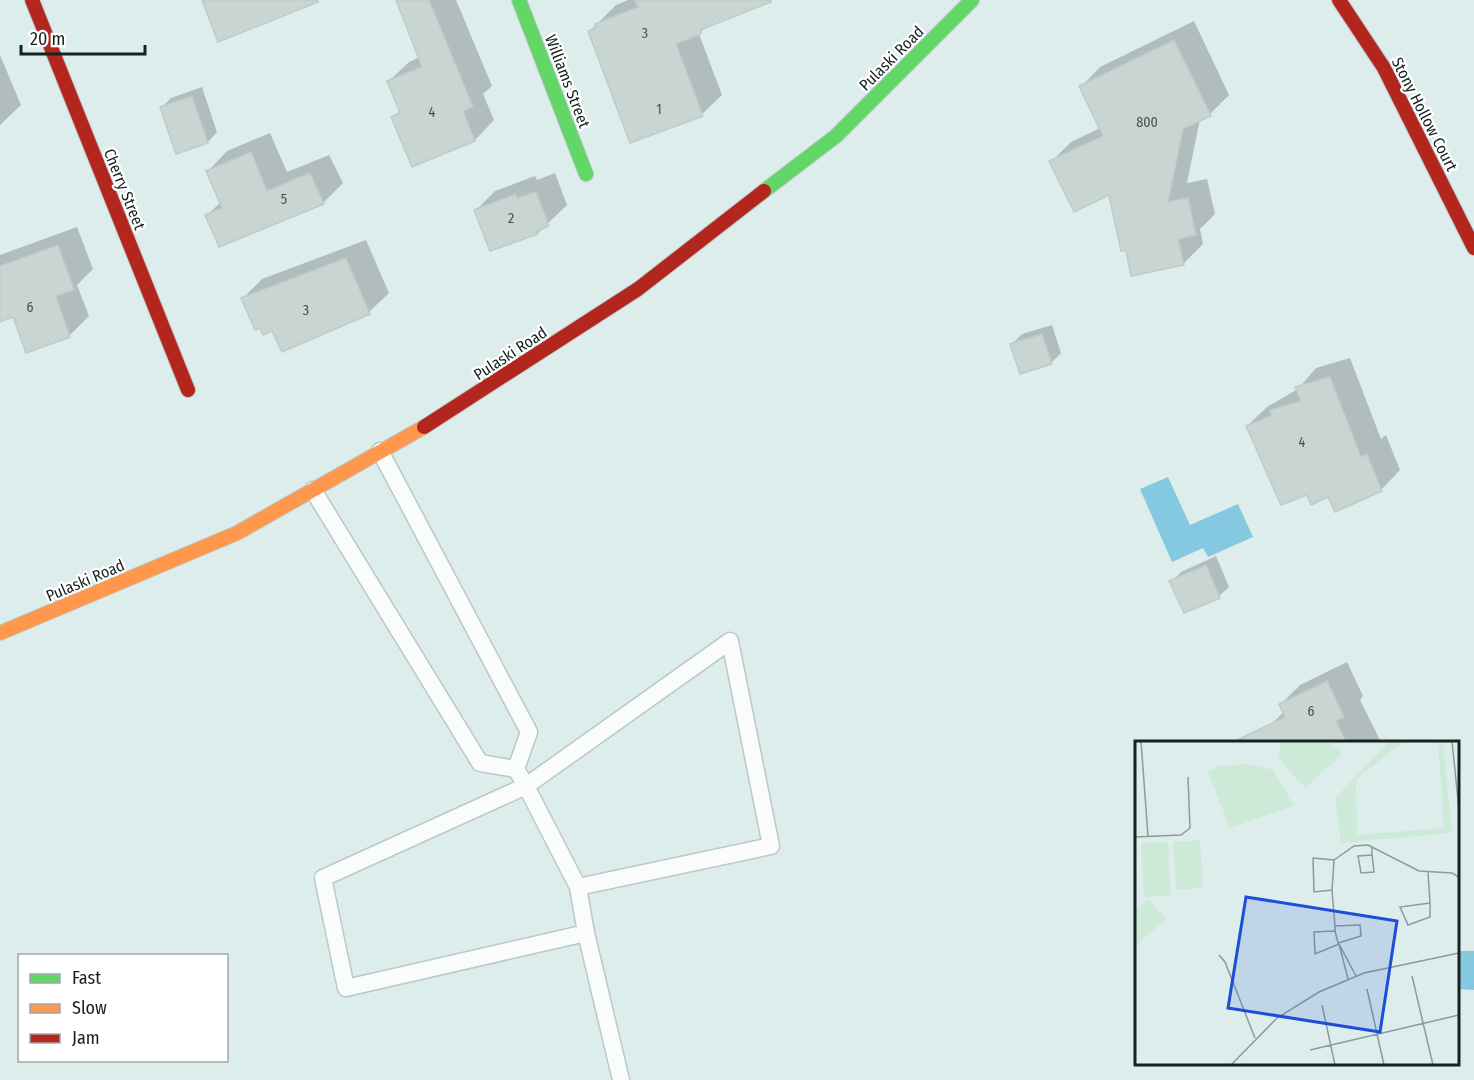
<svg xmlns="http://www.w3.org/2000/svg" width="1474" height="1080" viewBox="0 0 1474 1080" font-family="'Fira Sans Condensed',sans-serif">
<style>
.water{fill:#85c9e1}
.shadow{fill:#0003}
.building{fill:#c8d5d2;stroke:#bfcbc8;stroke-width:1.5}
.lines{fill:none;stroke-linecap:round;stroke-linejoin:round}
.lane-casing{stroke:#bac8c6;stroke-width:19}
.fast-casing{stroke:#bac8c6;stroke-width:16}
.slow-casing{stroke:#bac8c6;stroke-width:16}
.jam-casing{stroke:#bac8c6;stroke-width:16}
.lane{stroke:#fafcfc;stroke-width:16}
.fast{stroke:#63d668;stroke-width:14}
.slow{stroke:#ff974d;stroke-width:14}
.jam{stroke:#b3261e;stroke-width:14}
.labels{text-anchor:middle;stroke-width:4.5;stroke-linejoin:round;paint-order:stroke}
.number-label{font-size:14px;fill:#44504e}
.street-label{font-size:16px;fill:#162120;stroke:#fff}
.inset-road{fill:none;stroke:#8d9b9a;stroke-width:1.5}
.view{fill:#1d4ed8;fill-opacity:0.15;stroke:#1d4ed8;stroke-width:3}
.inset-edge{fill:none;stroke:#162120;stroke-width:3}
</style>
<rect width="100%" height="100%" fill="#ddedeb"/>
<path class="water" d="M1168,477L1190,525L1238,504L1253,537L1208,557L1203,548L1172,562L1140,489Z
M1458,951H1474V990L1458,989Z"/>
<path class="shadow" d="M398,0H456L492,86L483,94L494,120L475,140L393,117L401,110L389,81L409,62L420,57Z
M628,0H732L699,34L722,95L702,114L590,31L616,5Z
M1194,21L1229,95L1210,114L1200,119L1187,183L1207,179L1215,214L1200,229L1203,244L1183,264L1127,249L1110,193L1051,162L1071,142L1100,128L1081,87L1100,67Z
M0,55L21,105L0,125Z
M202,87L217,132L208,142L161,108L171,98Z
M270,133L287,172L329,155L343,183L324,202L220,245L207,215L221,202L208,171L227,151Z
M555,173L567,205L538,233L476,210L495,191L535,176L537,180Z
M77,227L93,269L77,285L89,316L70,335L27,351L14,315L0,321V255Z
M366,240L389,293L369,312L243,298L262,279Z
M1052,325L1061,353L1051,363L1012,344L1022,334Z
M1350,358L1381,439L1386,435L1400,470L1381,490L1329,495L1308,493L1247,426L1267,407L1298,389L1316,368Z
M1216,556L1229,587L1219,596L1184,611L1171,582L1181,572Z
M1347,662L1363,696L1360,700L1381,742H1278L1269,726L1284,712L1280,705L1300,685Z"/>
<path class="building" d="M202,0H318V2L218,42Z
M396,0H429L473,107L463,111L475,141L412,167L391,117L400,113L387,81L422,67Z
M635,0H771V2L700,30L701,34L676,44L703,116L630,143L588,31L596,28L595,24L638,7Z
M1174,40L1211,116L1183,129L1168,202L1188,198L1196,235L1178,239L1184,265L1131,276L1126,251H1121L1109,195L1074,212L1049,161L1103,136L1079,86Z
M192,96L208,143L176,154L160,107Z
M251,152L267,191L310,173L324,204L219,247L205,215L222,208L206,171Z
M536,192L549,226L537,231L538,234L490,251L474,210L516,194L517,198Z
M58,245L74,290L56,296L70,337L26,353L13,317L0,322V266Z
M346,258L370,314L282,352L272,331L263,335L260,328L255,330L241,298Z
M1042,334L1052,364L1020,374L1010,344Z
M1330,377L1361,457L1367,454L1382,491L1335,512L1328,497L1311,505L1307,495L1281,505L1246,426L1271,416L1270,410L1301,401L1295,387Z
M1206,565L1220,598L1184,613L1169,581Z
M1327,681L1344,717L1336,721L1346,742H1233L1285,717L1279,704Z"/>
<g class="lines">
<defs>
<path id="lane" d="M313,490L480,763L516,769L529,732L380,451
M516,769L526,786L730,641L771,846L578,887L526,786L323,878L346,988L586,933L578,887
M586,933L621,1080"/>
<path id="fast" d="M519,0L586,174
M764,191L836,136L972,0"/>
<path id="slow" d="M0,633L237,533L424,427"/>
<path id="jam" d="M32,0L188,390
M1339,0L1384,68L1474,248
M424,427L638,289L764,191"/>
</defs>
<use href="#lane" class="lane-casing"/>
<use href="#fast" class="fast-casing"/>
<use href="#slow" class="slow-casing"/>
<use href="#jam" class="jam-casing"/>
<use href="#lane" class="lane"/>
<use href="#fast" class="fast"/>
<use href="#slow" class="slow"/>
<use href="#jam" class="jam"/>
</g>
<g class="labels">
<g class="number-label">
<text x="645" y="38">3</text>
<text x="659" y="114">1</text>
<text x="432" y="117">4</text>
<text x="1147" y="127">800</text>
<text x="284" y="204">5</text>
<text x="511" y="223">2</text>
<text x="30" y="312">6</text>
<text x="306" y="315">3</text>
<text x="1302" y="447">4</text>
<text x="1311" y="716">6</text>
</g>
<g class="street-label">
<text transform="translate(891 58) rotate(-45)" y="6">Pulaski Road</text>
<text transform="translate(568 81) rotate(69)" y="6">Williams Street</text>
<text transform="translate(1425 114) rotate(63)" y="6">Stony Hollow Court</text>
<text transform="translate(125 189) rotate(68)" y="6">Cherry Street</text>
<text transform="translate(510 353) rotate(-33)" y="6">Pulaski Road</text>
<text transform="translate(85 580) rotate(-23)" y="6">Pulaski Road</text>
</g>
</g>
<g transform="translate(1135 741)">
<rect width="324" height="324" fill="#ddedeb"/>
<path d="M146,0H193L207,13L170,47L143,17ZM255,0H269L221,38L222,94L309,87L303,0H308L317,92L206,102L200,57ZM113,23L138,29L159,65L95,87L73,31L83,25ZM65,99L68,147L41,149L38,101ZM33,101L36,155L9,156L6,102ZM14,158L31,178L0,205V169Z" fill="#cdead8"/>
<path class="inset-road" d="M6,0L13,95M317,0L324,69M0,96L46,94L55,87L53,36M237,105V114L223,115L226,132L239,131L237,114M199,119L219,105L233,104L284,130L317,132L324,136M293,131L295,162V176L273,184L265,166L295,162M197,149L199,119L178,117L179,151L197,149L200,185M200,190V185L225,184L226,195L203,202L200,190L179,191L180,213L204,203M84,214L90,221L120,297M277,235L298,324M213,238L204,203L221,235M232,248L249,324M187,264L200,324M175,309L324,274M96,324L142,277L184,251L229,232L324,212"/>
<path class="view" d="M111,156L262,180L245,291L93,267Z"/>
<rect width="324" height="324" class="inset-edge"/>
</g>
<rect x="18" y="954" width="210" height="108" fill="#ffffff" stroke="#a2a6a6" stroke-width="1.5"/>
<rect x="30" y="974" width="30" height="9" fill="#63d668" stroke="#a2a6a6" stroke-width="1.5"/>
<text x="72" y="984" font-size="18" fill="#162120">Fast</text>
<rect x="30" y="1004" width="30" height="9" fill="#ff974d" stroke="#a2a6a6" stroke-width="1.5"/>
<text x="72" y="1014" font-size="18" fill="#162120">Slow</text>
<rect x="30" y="1034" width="30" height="9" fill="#b3261e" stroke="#a2a6a6" stroke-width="1.5"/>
<text x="72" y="1044" font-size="18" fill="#162120">Jam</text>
<path d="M21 45v9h124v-9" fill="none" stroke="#162120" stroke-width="3"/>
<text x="30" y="45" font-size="18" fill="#162120" stroke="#ffffff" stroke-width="4.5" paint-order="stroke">20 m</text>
</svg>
